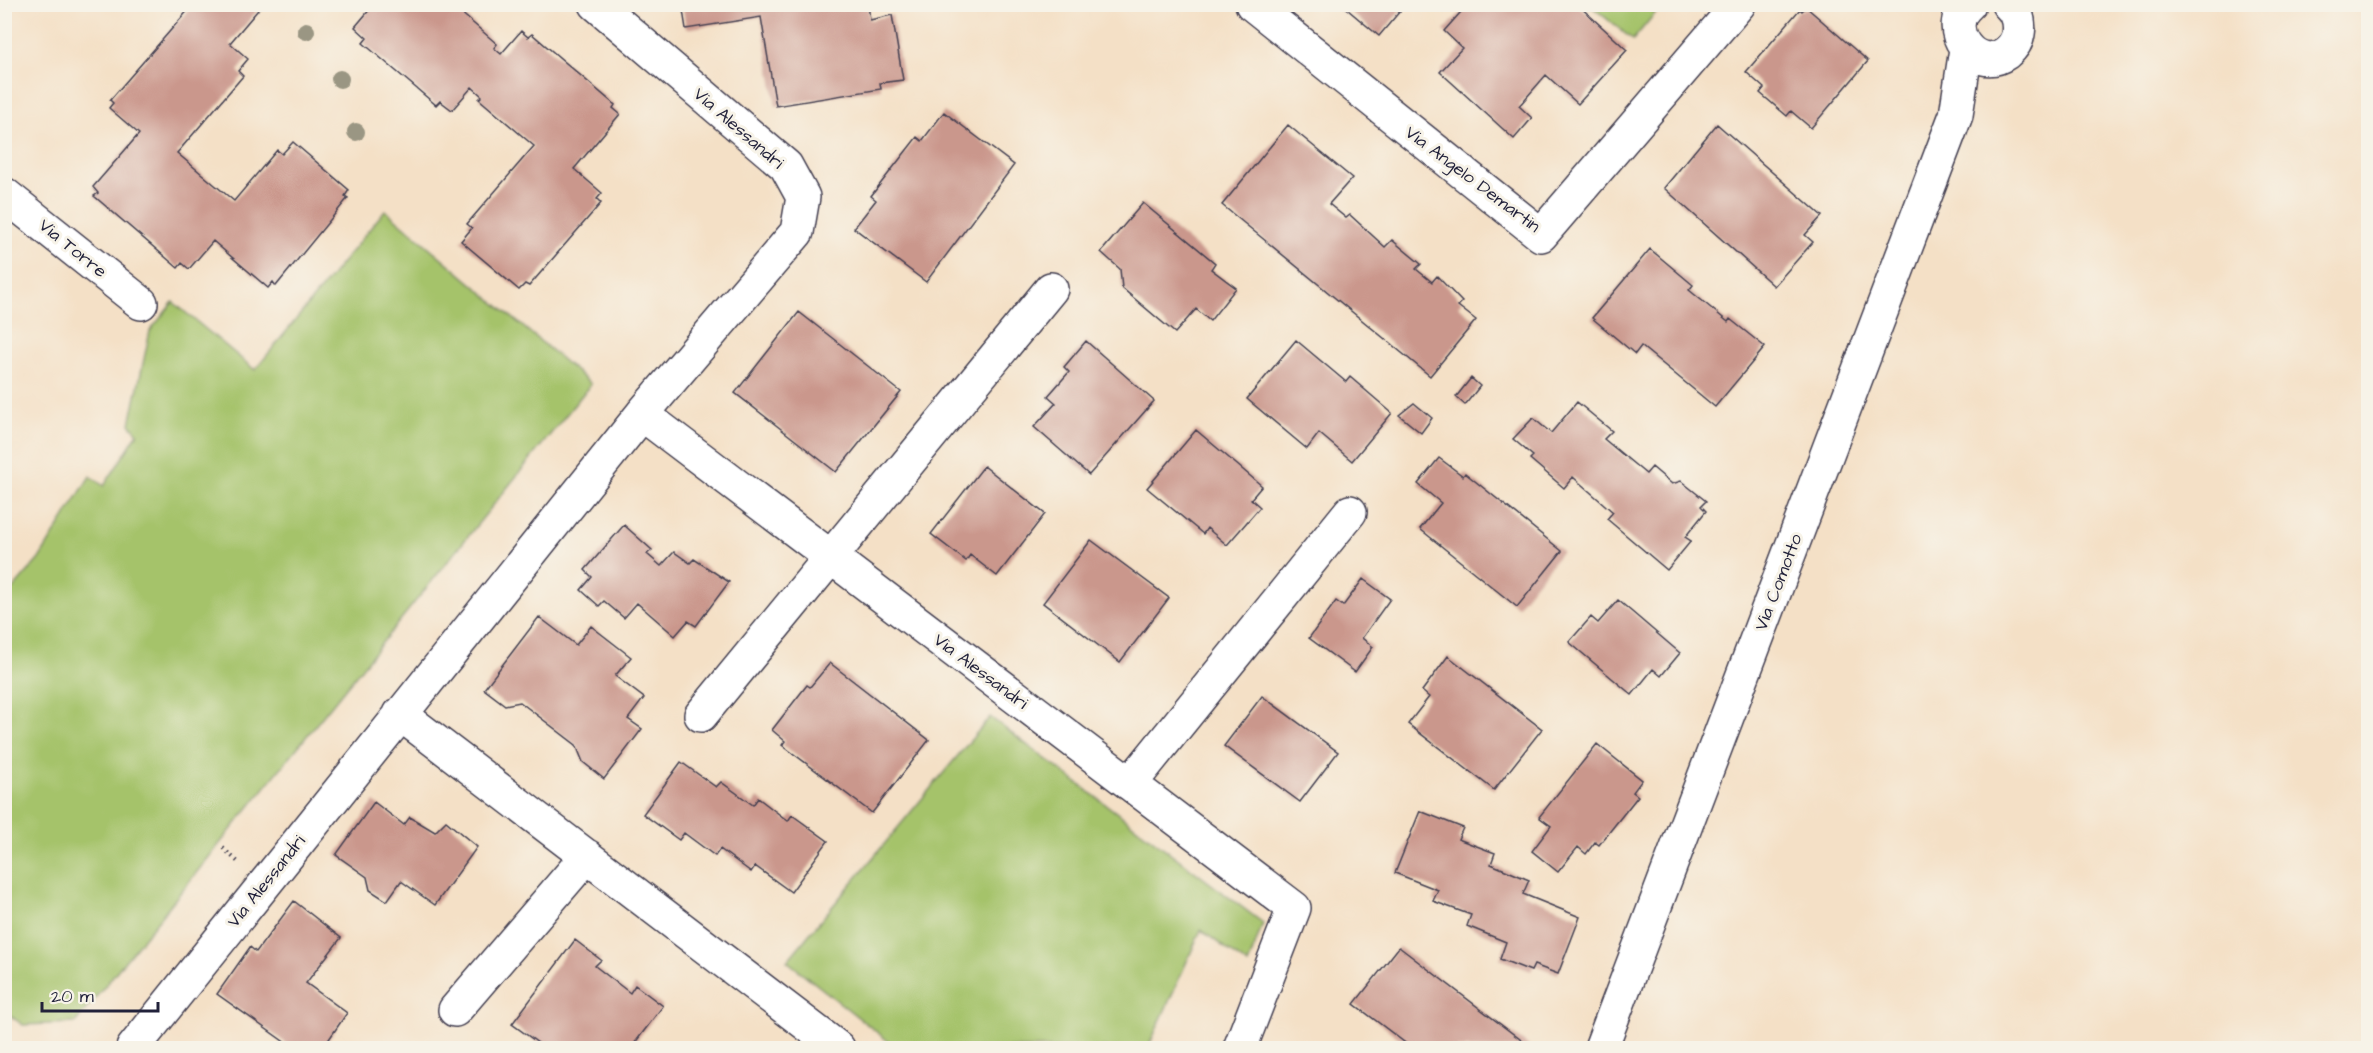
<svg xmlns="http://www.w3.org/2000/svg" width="2373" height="1053" viewBox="0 0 2373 1053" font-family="'Architects Daughter',sans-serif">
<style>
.green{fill:#a5c36b;stroke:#647253;stroke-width:1.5}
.building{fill:#ca978c}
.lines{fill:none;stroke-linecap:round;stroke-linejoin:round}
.street-casing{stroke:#423e50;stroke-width:36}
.path{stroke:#423e50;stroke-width:4;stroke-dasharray:1.5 4.5;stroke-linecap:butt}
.street{stroke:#fff;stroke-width:33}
.tree{fill:#9a9683}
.labels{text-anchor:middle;stroke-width:6;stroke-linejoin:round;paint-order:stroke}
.street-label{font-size:18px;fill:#22223b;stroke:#f7f3e8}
</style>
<rect width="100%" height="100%" fill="#f7f3e8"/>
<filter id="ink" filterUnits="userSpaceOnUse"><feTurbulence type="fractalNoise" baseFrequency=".0167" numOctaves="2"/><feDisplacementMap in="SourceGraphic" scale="12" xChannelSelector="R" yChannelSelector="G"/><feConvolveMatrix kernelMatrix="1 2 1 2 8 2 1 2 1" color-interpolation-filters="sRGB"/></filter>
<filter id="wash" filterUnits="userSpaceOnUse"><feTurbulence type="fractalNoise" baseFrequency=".008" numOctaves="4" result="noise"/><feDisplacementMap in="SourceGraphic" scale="24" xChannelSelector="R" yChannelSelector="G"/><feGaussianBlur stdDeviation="1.35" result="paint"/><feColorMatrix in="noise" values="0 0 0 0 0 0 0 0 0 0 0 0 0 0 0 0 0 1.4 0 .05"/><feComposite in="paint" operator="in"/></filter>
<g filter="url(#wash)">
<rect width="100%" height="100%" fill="#f4e0c6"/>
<path class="green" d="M1590,5H1662L1633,40Z
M385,210L591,384L75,1023L23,1025L4,1011L5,598L39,559L90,476L104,486L138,433L130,424L150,331L173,302L255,370Z
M990,717L1263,923L1248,965L1201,930L1148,1048H897L787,961Z"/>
<g id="blocks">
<path class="building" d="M186,4H263L230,43L248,59L238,71L243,76L177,153L234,201L277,150L282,154L293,142L349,190L345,196L348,198L276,286L273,282L268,288L213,241L189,269L182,263L178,268L94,196L98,193L93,187L139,134L109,108L113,103L110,100L190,8Z
M366,4H451L497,44L494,48L501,54L521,31L528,37L532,34L615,105L613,108L620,114L574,169L602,193L597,199L601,203L529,286L525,284L519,290L461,241L472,228L467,224L534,146L479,99L482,96L472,87L452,110L440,101L436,105L363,43L367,38L355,27L371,8Z
M682,4H868L870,20L892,15L903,80L880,83L881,89L776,106L761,17L686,29Z
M1341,4H1406L1379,36Z
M1468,4H1577L1627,50L1578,104L1546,75L1519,106L1532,118L1514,139L1440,72L1462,48L1444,31Z
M1806,7L1868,61L1811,128L1791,111L1787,116L1760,93L1764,88L1746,72L1800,9L1802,11Z
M944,112L1014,165L926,282L854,228L876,200L871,196L917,137L922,141Z
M1717,124L1822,216L1805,235L1813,242L1774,286L1664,188Z
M1288,125L1352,178L1329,204L1346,218L1350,215L1385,247L1392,240L1421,264L1416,269L1432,282L1437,276L1462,302L1458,306L1476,320L1430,376L1222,205Z
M1143,203L1215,263L1211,269L1236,288L1210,321L1196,309L1175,333L1122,288L1120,269L1101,252Z
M1650,249L1693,285L1689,290L1728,322L1730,319L1765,347L1715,407L1641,346L1635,354L1592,318Z
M799,312L901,392L836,472L735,393Z
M1296,340L1346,382L1350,377L1392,413L1352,461L1319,433L1307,449L1247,399Z
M1086,341L1154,401L1089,475L1034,427L1056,403L1048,396L1069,372L1064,367Z
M1471,378L1480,386L1465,405L1456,397Z
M1577,402L1612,431L1604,439L1646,474L1652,467L1672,484L1681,481L1706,501L1701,506L1706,511L1685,537L1691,541L1667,570L1607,519L1613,512L1573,477L1564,488L1530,459L1533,456L1513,439L1533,418L1551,433Z
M1414,403L1432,418L1421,433L1399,415Z
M1196,430L1262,486L1251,499L1260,507L1227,545L1207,528L1203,534L1147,488Z
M1439,458L1463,476L1465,473L1562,551L1517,607L1420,529L1441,503L1418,484Z
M984,466L1045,514L997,576L970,555L966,561L931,534Z
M624,525L652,550L647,554L661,566L674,552L690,563L694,559L729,582L696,626L688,621L675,636L637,603L624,618L604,601L599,606L581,590L592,577L585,570Z
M1091,540L1169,598L1120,662L1043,603Z
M1363,579L1390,599L1362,638L1373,647L1355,672L1309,638L1336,601L1343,606Z
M1618,600L1680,653L1661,676L1653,669L1632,695L1569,642L1591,617L1598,623Z
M539,617L576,645L591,626L631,657L615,676L644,698L628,719L642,729L604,779L583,762L576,745L520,702L505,705L484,689Z
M1448,656L1542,729L1494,790L1408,724L1429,697L1422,691Z
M830,663L929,740L872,813L782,745L785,741L772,730L807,685L810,687Z
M1262,696L1338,752L1300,802L1224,746Z
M1597,744L1642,780L1633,792L1638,796L1599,845L1595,842L1586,854L1578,847L1558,872L1532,851L1551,826L1539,817Z
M681,762L716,787L721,782L753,805L758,798L788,821L792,815L828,841L791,892L755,866L751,872L720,849L715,856L684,833L679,840L643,814Z
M374,802L404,825L410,817L435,832L446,821L477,847L435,905L401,881L387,901L370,890L367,877L336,855Z
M1420,811L1463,828L1458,839L1495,853L1491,864L1529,880L1523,894L1580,917L1558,974L1534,965L1531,971L1500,959L1506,942L1467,926L1471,915L1433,901L1438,890L1395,873Z
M294,901L341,938L306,983L347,1013L323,1048H293L217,994L250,947L256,952Z
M575,940L601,960L595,966L630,993L635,985L663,1006L631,1048H545L512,1024Z
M1399,947L1529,1046L1528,1048H1412L1354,1004Z"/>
</g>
</g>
<g filter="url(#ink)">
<use href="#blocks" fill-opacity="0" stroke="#423e50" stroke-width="1.5"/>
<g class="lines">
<defs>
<path id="street" d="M1252,4L1541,235L1739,4
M1969,4C1940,28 1975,75 2006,53C2012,48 2017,42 2018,34C2020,22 2017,12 2008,4
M4,194L141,303
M642,414L1294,908L1240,1048
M400,714L838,1048
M701,715L1051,289
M1130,784L1350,512
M455,1010L587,856
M133,1048L642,414L797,232L803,197L786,166L596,4
M1601,1048L1956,115L1966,49"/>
</defs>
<use href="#street" class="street-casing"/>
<path class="path" d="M223,848L238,862"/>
<use href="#street" class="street"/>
</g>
<g class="tree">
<circle cx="306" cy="31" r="9"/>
<circle cx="340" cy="79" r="9"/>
<circle cx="356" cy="132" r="9"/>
</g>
</g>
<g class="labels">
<g class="street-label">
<text transform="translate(739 128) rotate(41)" y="6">Via Alessandri</text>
<text transform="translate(1473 179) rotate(37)" y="6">Via Angelo Demartin</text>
<text transform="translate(73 248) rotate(39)" y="6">Via Torre</text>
<text transform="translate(1778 582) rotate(-69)" y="6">Via Comotto</text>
<text transform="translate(981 671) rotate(37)" y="6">Via Alessandri</text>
<text transform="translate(266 881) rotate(-51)" y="6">Via Alessandri</text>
</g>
</g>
<rect width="2373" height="1053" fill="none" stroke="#f7f3e8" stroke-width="24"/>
<path d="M42 1002v9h116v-9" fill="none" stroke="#22223b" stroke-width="3"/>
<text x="51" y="1002" font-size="18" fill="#22223b" stroke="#f7f3e8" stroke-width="4.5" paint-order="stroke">20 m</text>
</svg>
